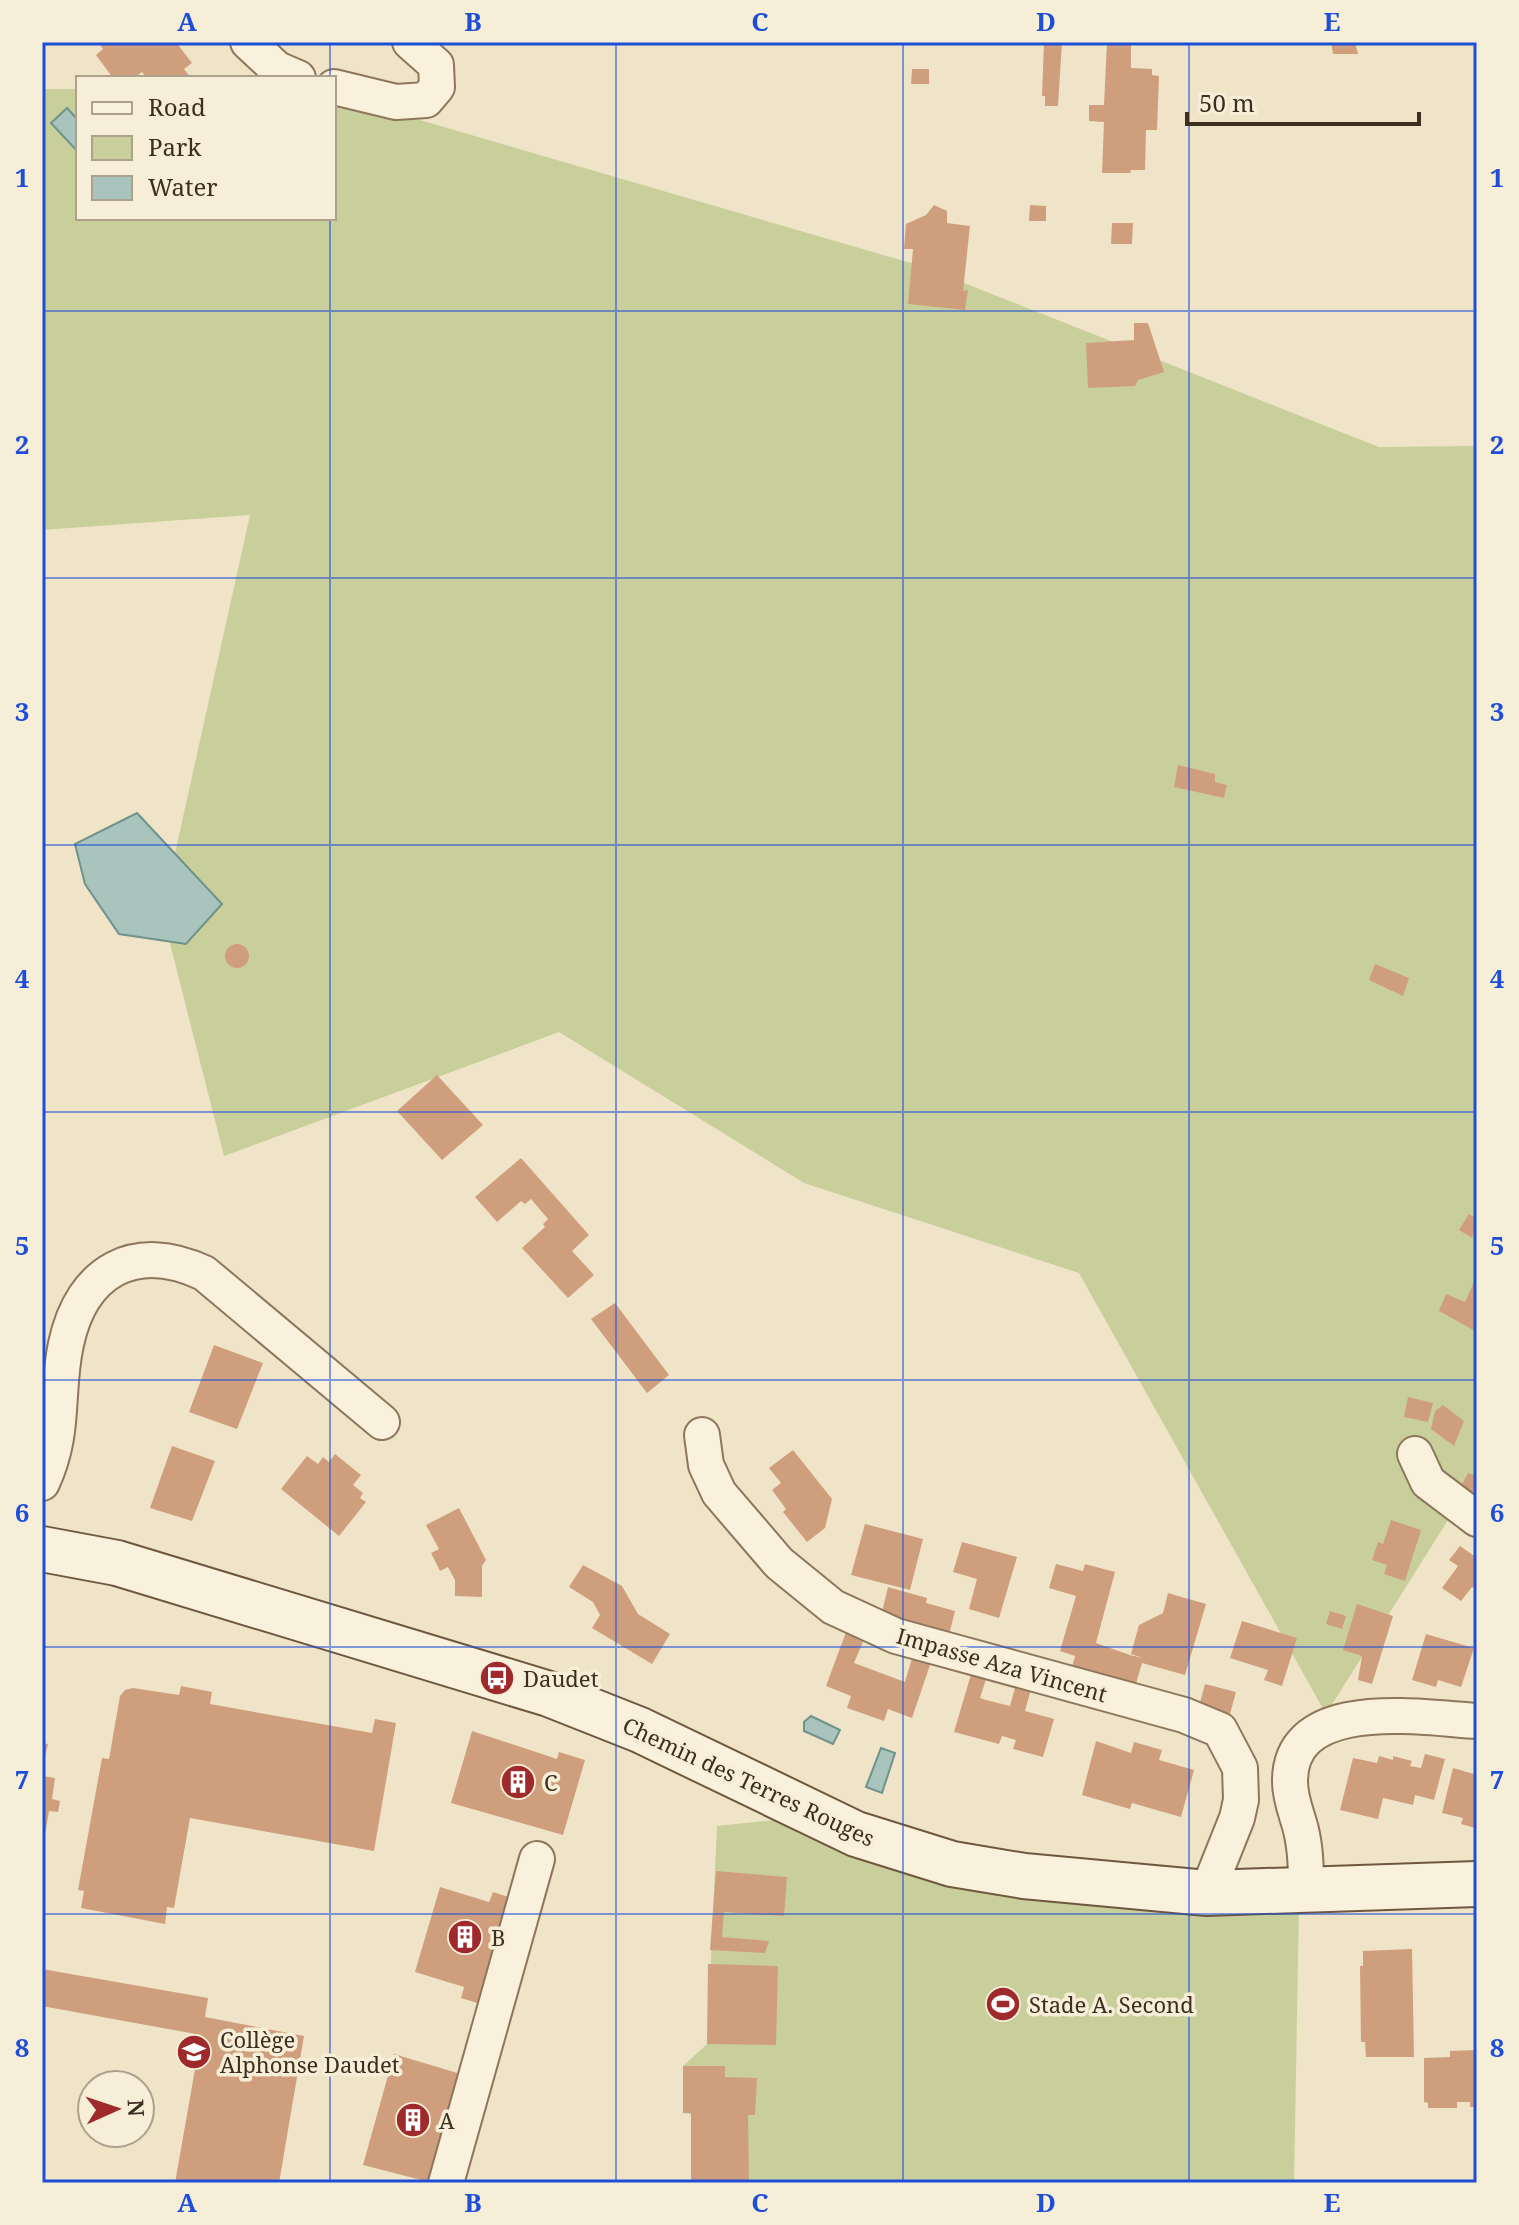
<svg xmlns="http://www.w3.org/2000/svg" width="1519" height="2225" viewBox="0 0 1519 2225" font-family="'Noto Serif',serif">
<rect width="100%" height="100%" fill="#f0e4c8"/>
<path fill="#c9cf9b" d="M42 89H78V218H334V95L921 266 1379 447 1477 446V1474L1326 1714 1079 1273 804 1183 559 1032 224 1156 162 912 250 515 42 530Z
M793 1818 1299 1905 1294 2183H691V2114L683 2113V2066L707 2044 717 1826Z"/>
<path fill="#a9c4bc" stroke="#6f938a" stroke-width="2" d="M67 108 78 120V152L51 123Z
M137 813 222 904 186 944 119 934 85 884 75 844Z
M811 1716 840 1730 833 1744 804 1731V1722Z
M881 1748 895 1753 882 1793 866 1787Z"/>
<path fill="#cf9f7d" d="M98 42H176L192 63 184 69 191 78H147L142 72 134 78H113L96 55 103 49Z
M1044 42H1062L1058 106H1045V96H1042Z
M1107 42H1131V68L1152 69V75L1159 76 1157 130H1146L1145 170H1131L1130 173H1102L1104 122 1089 121V105H1104Z
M1331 42H1355L1358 54H1333Z
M912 69H929V84H911Z
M934 205 947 211V223L970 226 963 291 968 290 965 310 908 304 913 249H904L906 224 926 215Z
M1030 205 1046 206V221H1029Z
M1112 223H1133L1132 244H1111Z
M1134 323H1148L1164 372 1138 380 1135 386 1088 388 1086 343 1134 340Z
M1178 765 1215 774V782L1227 785 1224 798 1174 787Z
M225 956a12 12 0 1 1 24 0a12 12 0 1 1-24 0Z
M1375 964 1409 978 1403 996 1369 980Z
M437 1075 483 1125 442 1160 397 1111Z
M521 1158 589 1235 572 1251 594 1275 568 1298 522 1248 545 1227 543 1224 548 1219 531 1199 525 1204 521 1201 497 1222 475 1197Z
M1469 1214 1477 1219 1472 1238 1459 1230Z
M1477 1275V1332L1439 1311 1446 1294 1465 1302Z
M615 1303 669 1375 647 1393 591 1319Z
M214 1345 263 1363 237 1429 189 1412Z
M1408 1397 1433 1403 1428 1422 1404 1417Z
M1443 1405 1464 1421 1454 1446 1431 1429 1435 1411Z
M172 1446 215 1461 192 1521 150 1508Z
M793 1450 832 1499 825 1528 807 1542 783 1512 786 1509 772 1490 781 1483 769 1468Z
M335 1454 361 1475 353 1485 363 1493 360 1498 366 1502 339 1536 281 1489 307 1456 318 1464 323 1457 329 1462Z
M1468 1473 1477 1476V1505L1457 1493Z
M459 1508 486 1560 482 1566V1597L455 1596V1580L448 1567 440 1571 431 1553 439 1549 426 1525Z
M1391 1520 1421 1530 1405 1581 1384 1574 1387 1565 1372 1560 1378 1542 1383 1544Z
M865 1524 923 1539 910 1590 851 1575Z
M962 1542 1017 1557 999 1618 969 1609 977 1579 953 1572Z
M1460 1546 1477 1558V1590L1472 1587 1461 1601 1442 1588 1458 1566 1449 1560Z
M1056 1564 1083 1571 1085 1564 1115 1572 1096 1643 1130 1655 1143 1658 1131 1654 1139 1625 1163 1613 1168 1593 1206 1604 1185 1675 1142 1663 1135 1687 1071 1671 1075 1656 1060 1651 1076 1596 1049 1588Z
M583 1565 622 1586 638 1614 670 1634 652 1664 592 1628 600 1615 593 1602 569 1587Z
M888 1587 927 1598 926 1603 955 1611 949 1635 881 1616Z
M1357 1604 1393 1616 1372 1684 1358 1680 1362 1656 1343 1650Z
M1330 1611 1346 1616 1342 1629 1326 1624Z
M1242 1621 1297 1638 1282 1686 1264 1680 1268 1670 1230 1658Z
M846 1632 863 1642 854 1663 905 1682 913 1655 932 1659 912 1718 888 1709 884 1721 847 1708 851 1696 826 1686Z
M1426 1634 1474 1648 1461 1687 1438 1680 1436 1687 1412 1680Z
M972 1671 987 1676 980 1698 986 1700 1010 1706 1016 1684 1031 1689 1025 1711 1054 1719 1043 1757 1013 1749 1016 1740 1002 1736 999 1744 954 1732Z
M1205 1684 1236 1692 1230 1714 1199 1706Z
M181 1686 212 1692 210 1704 372 1733 375 1719 396 1723 374 1851 190 1818 174 1908 167 1907 165 1924 81 1908 84 1891 78 1890 102 1758 109 1759 120 1696 125 1690 133 1688 179 1695Z
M472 1731 557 1759 559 1752 585 1760 563 1835 451 1803Z
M1096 1741 1131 1753 1134 1742 1162 1750 1159 1760 1194 1770 1181 1817 1132 1803 1130 1809 1082 1795Z
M42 1743 48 1744 43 1765H42Z
M1425 1754 1445 1759 1434 1800 1415 1795 1413 1805 1383 1798 1378 1819 1340 1810 1353 1758 1377 1763 1379 1756 1393 1760V1756L1412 1761 1410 1766 1421 1768Z
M1477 1765V1820L1475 1828 1461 1824 1463 1818 1442 1813 1453 1768 1474 1774Z
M42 1776 55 1778 52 1799 60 1801 58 1812 49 1811 44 1841Z
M716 1871 787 1877 784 1916 724 1912 722 1937 769 1941 765 1953 710 1950Z
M440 1887 489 1902 493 1892 515 1899 484 2005 461 1998 464 1987 415 1972Z
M1412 1949 1414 2057H1366L1365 2042H1361L1360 1966H1363V1951Z
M708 1964 778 1966 776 2045 707 2044Z
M42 1969 208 1998 205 2017 304 2036 279 2183H175L201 2035 42 2006Z
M1476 2050 1477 2107H1470V2102H1457V2108H1428V2103L1424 2102V2058L1450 2057V2051Z
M394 2054 464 2075 433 2183 363 2165Z
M683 2066H725V2077L757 2078 755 2115H748L749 2183H691V2113H683Z"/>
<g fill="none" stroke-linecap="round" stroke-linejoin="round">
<g stroke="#8d765c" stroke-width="38">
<path id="street" d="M248 42 277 69 298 78
M334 87 396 102 426 100 437 87 436 65 410 42
M702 1435 706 1465 719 1493 779 1563 833 1607 896 1636 1184 1715 1220 1730 1240 1768 1241 1800 1237 1818 1207 1893
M1415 1454 1428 1482 1477 1519
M42 1483C66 1431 55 1395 66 1344 82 1270 135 1241 204 1273L382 1422
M1306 1892C1306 1871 1306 1851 1301 1830 1297 1814 1290 1799 1290 1782 1289 1695 1422 1718 1477 1721
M446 2183 537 1859"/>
</g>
<g stroke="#6f573f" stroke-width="48">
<path id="secondary" d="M42 1549 117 1563 549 1694 640 1730 856 1834 952 1864 1024 1876 1207 1893 1477 1884"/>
</g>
<use href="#street" stroke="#faf1dc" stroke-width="34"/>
<use href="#secondary" stroke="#faf1dc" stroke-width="44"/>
</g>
<path fill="none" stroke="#1d4ed8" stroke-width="2" stroke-opacity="0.55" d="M330 42V78M616 42V2183M903 42V2183M1189 42V2183M330 218V2183M42 311H1477M42 578H1477M42 845H1477M42 1112H1477M42 1380H1477M42 1647H1477M42 1914H1477"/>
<defs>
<g id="bus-disc" transform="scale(1.8)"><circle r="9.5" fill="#9e2a2b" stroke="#f7eed8"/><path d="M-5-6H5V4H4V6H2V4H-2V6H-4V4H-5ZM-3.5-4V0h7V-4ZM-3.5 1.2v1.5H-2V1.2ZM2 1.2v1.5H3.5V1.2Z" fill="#fff"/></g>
<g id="building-disc" transform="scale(1.8)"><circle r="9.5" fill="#9e2a2b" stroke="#f7eed8"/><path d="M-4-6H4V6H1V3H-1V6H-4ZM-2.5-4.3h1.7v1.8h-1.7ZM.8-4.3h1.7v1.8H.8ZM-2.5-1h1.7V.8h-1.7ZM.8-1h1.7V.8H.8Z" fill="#fff"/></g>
<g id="stadium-disc" transform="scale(1.8)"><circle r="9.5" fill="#9e2a2b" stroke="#f7eed8"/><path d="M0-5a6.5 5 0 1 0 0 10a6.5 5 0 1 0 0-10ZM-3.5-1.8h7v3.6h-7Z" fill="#fff"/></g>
<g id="school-disc" transform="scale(1.8)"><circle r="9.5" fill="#9e2a2b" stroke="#f7eed8"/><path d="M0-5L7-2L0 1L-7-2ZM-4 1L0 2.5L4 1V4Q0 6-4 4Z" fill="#fff"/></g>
</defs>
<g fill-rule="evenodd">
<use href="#bus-disc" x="497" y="1678"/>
<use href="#building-disc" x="518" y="1782"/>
<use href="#building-disc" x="465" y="1937"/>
<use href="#stadium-disc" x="1003" y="2004"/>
<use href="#school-disc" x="194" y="2052"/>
<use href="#building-disc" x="413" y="2120"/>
</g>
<g text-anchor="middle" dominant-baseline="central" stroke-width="7" stroke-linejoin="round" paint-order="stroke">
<g font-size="22" fill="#3d2e20" stroke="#f7eed8">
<text transform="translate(1002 1664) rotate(16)">Impasse Aza Vincent</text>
<text transform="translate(749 1781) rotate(25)">Chemin des Terres Rouges</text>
</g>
<g font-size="22" fill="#3d2e20" stroke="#f7eed8" text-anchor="start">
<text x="523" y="1678">Daudet</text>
<text x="544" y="1782">C</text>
<text x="491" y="1937">B</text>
<text x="1029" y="2004">Stade A. Second</text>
<text x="220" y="2039">Collège<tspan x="220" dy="25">Alphonse Daudet</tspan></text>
<text x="439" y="2120">A</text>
</g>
</g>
<rect width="1519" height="2225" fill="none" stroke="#f7eed8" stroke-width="88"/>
<rect x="76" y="76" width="260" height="144" fill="#f7eed8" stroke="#ada18e" stroke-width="2"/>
<rect x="92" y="102" width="40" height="12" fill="#faf1dc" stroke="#ada18e" stroke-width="2"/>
<text x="148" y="116" font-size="24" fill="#3d2e20">Road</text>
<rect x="92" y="136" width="40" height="24" fill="#c9cf9b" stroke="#ada18e" stroke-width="2"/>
<text x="148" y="156" font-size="24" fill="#3d2e20">Park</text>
<rect x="92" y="176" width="40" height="24" fill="#a9c4bc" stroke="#ada18e" stroke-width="2"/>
<text x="148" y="196" font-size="24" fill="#3d2e20">Water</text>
<g transform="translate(116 2109) rotate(87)"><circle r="38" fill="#f7eed8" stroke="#ada18e" stroke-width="2"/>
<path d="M0-6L14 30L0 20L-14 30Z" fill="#9e2a2b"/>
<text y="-12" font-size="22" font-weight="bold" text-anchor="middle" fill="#3d2e20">N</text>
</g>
<path d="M1187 112v12h232v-12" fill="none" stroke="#3d2e20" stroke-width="4"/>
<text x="1199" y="112" font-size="24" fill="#3d2e20" stroke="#f7eed8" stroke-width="6" paint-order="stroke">50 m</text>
<rect x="44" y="44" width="1431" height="2137" fill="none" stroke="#1d4ed8" stroke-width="3"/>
<g font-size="26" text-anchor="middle" font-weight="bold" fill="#1d4ed8">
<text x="187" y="31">A</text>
<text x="473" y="31">B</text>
<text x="760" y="31">C</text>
<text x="1046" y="31">D</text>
<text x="1332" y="31">E</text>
<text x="22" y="187">1</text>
<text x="1497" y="187">1</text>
<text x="22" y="454">2</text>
<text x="1497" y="454">2</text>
<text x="22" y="721">3</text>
<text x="1497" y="721">3</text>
<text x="22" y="988">4</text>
<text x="1497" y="988">4</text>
<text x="22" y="1255">5</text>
<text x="1497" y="1255">5</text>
<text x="22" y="1522">6</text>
<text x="1497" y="1522">6</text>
<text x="22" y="1789">7</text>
<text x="1497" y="1789">7</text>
<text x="22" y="2057">8</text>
<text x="1497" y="2057">8</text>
<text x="187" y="2212">A</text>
<text x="473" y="2212">B</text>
<text x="760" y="2212">C</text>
<text x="1046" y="2212">D</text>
<text x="1332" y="2212">E</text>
</g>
</svg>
